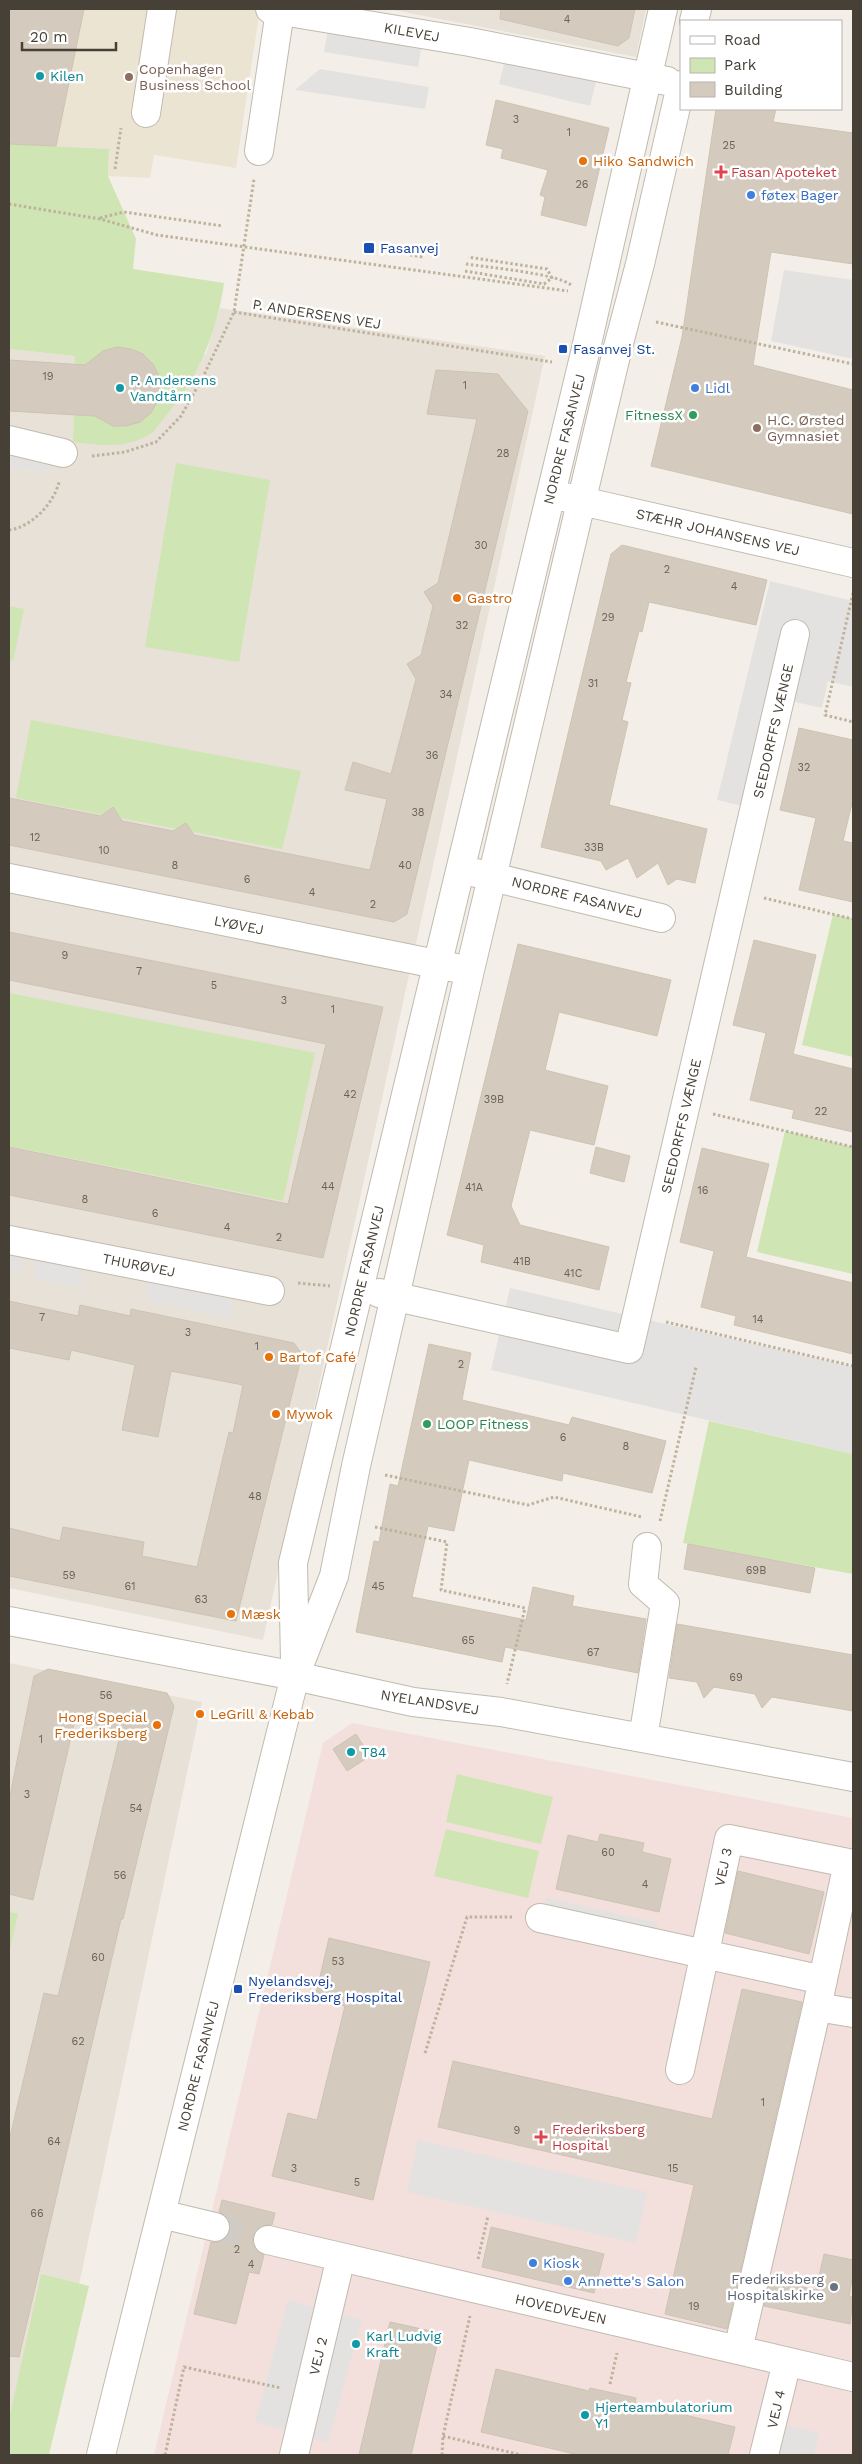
<svg xmlns="http://www.w3.org/2000/svg" width="862" height="2464" viewBox="0 0 862 2464" font-family="'Work Sans',sans-serif">
<rect width="100%" height="100%" fill="#f3efe8"/>
<path fill="#e7e1d7" d="M388 9H646L636 57Z
M220 308 545 356 263 1640 9 1588V467L50 475 9 440V349L75 356 73 441 206 354Z
M9 1663 202 1702 43 2455H9Z"/>
<path fill="#ebe4d3" d="M9 9H260L236 168 154 155 150 178 108 176 109 149 9 144Z"/>
<path fill="#f3dfdc" d="M352 1723 853 1818V2455H154L323 1743Z"/>
<path fill="#cfe5b3" d="M9 144 109 149 108 176 136 239 133 269 224 283C217 333 198 378 165 417 160 423 154 433 147 436 124 449 97 445 73 442L75 356 9 349Z
M176 463 270 480 239 662 145 647Z
M9 606 24 609 13 661 9 660Z
M31 720 301 771 282 849 16 798Z
M833 914 853 919V1057L802 1045Z
M9 993 315 1053 283 1201 9 1146Z
M785 1131 853 1147V1274L757 1252Z
M709 1421 853 1454V1574L683 1543Z
M457 1774 553 1797 541 1844 446 1822Z
M446 1829 539 1851 528 1898 434 1876Z
M9 1912 18 1914 9 1954Z
M41 2274 89 2286 49 2455H9V2420Z"/>
<path fill="#e4e2e0" d="M328 28 422 44 418 67 324 52Z
M505 60 596 82 590 106 499 84Z
M320 69 429 87 425 109 295 90Z
M784 270 853 280V359L771 341Z
M9 449 54 459 50 475 9 467Z
M770 581 853 601V687L828 681 822 708 791 701 764 811 717 800Z
M9 1252 20 1254 22 1275 9 1273Z
M45 1259 80 1266 84 1288 35 1278 34 1261Z
M146 1279 229 1296 232 1318 148 1301Z
M510 1288 853 1367V1454L491 1370Z
M547 1898 658 1923 655 1938 543 1914Z
M418 2140 647 2192 636 2243 407 2192Z
M288 2300 362 2320 328 2442 255 2422Z
M784 2425 819 2433 814 2455H777Z"/>
<path fill="#d4cbbe" stroke="#cec3b2" d="M9 9H84L56 146 9 144Z
M501 9H635L629 38 618 46 500 19Z
M496 100 609 128 586 226 541 215 545 197 540 195 548 170 501 158 503 149 486 145Z
M716 109H776L773 122 853 133V264L771 252 753 365 853 390V514L651 466 682 337Z
M117 347 131 349 143 354 153 364 159 376 160 390 157 402 151 413 140 422 126 426H113L95 416 9 411V360L85 365 103 351Z
M436 370 498 374 528 411 407 914 394 922 9 845V798L101 816 113 807 122 821 173 831 186 823 194 835 370 870 387 799 345 790 353 762 391 774 416 679 407 664 421 655 433 606 424 592 438 583 477 419 427 414Z
M622 545 767 580 756 625 649 602 642 632 639 631 626 682 631 683 622 720 628 722 609 805 707 829 695 883 677 879 668 885 658 863 637 878 628 858 606 870 601 861 541 847 611 554Z
M799 728 853 740V799L843 841 853 843V902L799 890 816 818 780 810Z
M9 932 383 1007 323 1258 9 1195V1147L288 1204 326 1044 9 980Z
M754 940 816 955 793 1054 853 1069V1132L792 1118 794 1110 750 1100 766 1033 733 1025Z
M518 944 671 980 657 1036 559 1012 545 1070 608 1086 594 1145 530 1130 511 1206 520 1225 609 1247 599 1290 481 1262 484 1245 447 1235Z
M596 1147 630 1156 624 1182 590 1173Z
M702 1148 769 1164 746 1257 853 1283V1354L734 1325 736 1316 701 1307 714 1251 680 1242Z
M9 1301 78 1316 80 1305 130 1316 131 1309 294 1343 302 1354 236 1621 9 1576V1528L60 1541 63 1527 144 1542 142 1556 197 1567 229 1432 233 1433 243 1385 171 1371 158 1437 122 1430 135 1365 71 1350 69 1360 9 1348Z
M429 1344 471 1353 462 1400 569 1425 572 1417 666 1441 652 1493 563 1473 562 1481 469 1460 454 1531 428 1526 412 1597 526 1620 533 1587 574 1596 572 1606 646 1619 638 1673 505 1647 502 1662 356 1632 374 1541 379 1542 390 1484 398 1486Z
M688 1544 815 1568 810 1593 684 1569Z
M677 1624 853 1655V1711L772 1697 762 1708 755 1694 714 1687 704 1698 697 1682 669 1678Z
M48 1669 167 1693 174 1706 123 1919H121L19 2357 9 2356V2141L44 1993 58 1996 121 1731 75 1720 33 1900 9 1894V1801L34 1676Z
M356 1734 370 1756 347 1771 333 1749Z
M600 1834 644 1843 642 1852 671 1859 659 1912 556 1889 568 1835 598 1842Z
M738 1871 824 1892 809 1954 725 1933Z
M329 1938 430 1962 373 2200 272 2176 288 2113 317 2120 345 2006 315 1998Z
M742 1989 802 2002 727 2329 665 2314 694 2185 438 2127 453 2061 712 2119Z
M222 2200 275 2213 272 2225H263L256 2230 253 2236V2245L258 2252 264 2255 259 2274 249 2272 236 2324 194 2314 211 2242H220L226 2238 230 2231V2222L226 2216 219 2212Z
M491 2227 604 2254 594 2293 482 2267Z
M824 2254 853 2260V2274L849 2296 853 2297 850 2324 764 2306 770 2280 816 2290Z
M390 2322 440 2333 411 2455H359Z
M496 2369 589 2391 590 2388 636 2398 635 2403 735 2427 728 2455H579L481 2432Z"/>
<g fill="none" stroke-linecap="round" stroke-linejoin="round">
<path stroke="#d0ccc5" stroke-width="28" stroke-dasharray="28 14" stroke-linecap="butt" d="M215 2227 268 2240"/>
<g stroke="#c1baae" stroke-width="30">
<path id="minor" d="M270 9 470 42 667 81
M694 21 697 9
M146 113 162 9
M259 151 280 11
M9 440 63 453
M564 497 853 563
M476 873 661 918
M9 878 456 968
M9 1240 270 1291
M379 1293 629 1349 795 634
M9 1621 295 1676 413 1702 501 1712 853 1777
M295 1662 293 1563 584 357 663 9
M643 1738 665 1603 643 1584 647 1547
M540 1918 823 1980
M817 2007 853 2013
M680 2070 729 1839 848 1863 817 2007 738 2350
M161 2214 215 2227
M268 2240 853 2377
M101 2455 295 1676 334 1576 356 1466 470 970 618 347 640 264 681 85
M294 2455 341 2257
M764 2455 787 2362"/>
</g>
<path stroke="#bfb29d" stroke-width="3" stroke-dasharray="2.5 2.5" stroke-linecap="butt" d="M115 169 121 128
M9 204 100 219 157 235 568 291
M100 218 124 212 223 226
M410 255 424 257
M466 264C486 267 559 274 571 285
M465 271 544 284 552 278 547 269 468 257
M234 312 552 362
M656 322 853 364
M92 456 125 452 156 442 181 416 203 377 234 312 254 179
M9 530C32 527 54 503 59 482
M853 593 825 715 853 722
M764 898 853 919
M713 1114 853 1147
M298 1283 330 1286
M666 1322 853 1366
M385 1475 528 1505 554 1497 642 1517
M660 1521 696 1367
M375 1527 447 1542 441 1590 525 1608 507 1684
M425 2053 467 1917H512
M478 2259 488 2216
M610 2384 617 2353
M443 2436 521 2455
M165 2455 184 2367 281 2388
M442 2455 443 2436 470 2316"/>
<use href="#minor" stroke="#fff" stroke-width="28"/>
</g>
<g fill="#0f9aa8" stroke="#fff" stroke-width="2">
<circle cx="40" cy="76" r="5"/>
<circle cx="120" cy="388" r="5"/>
<circle cx="351" cy="1752" r="5"/>
<circle cx="356" cy="2344" r="5"/>
<circle cx="585" cy="2415" r="5"/>
</g>
<g fill="#8d6e63" stroke="#fff" stroke-width="2">
<circle cx="129" cy="77" r="5"/>
<circle cx="757" cy="428" r="5"/>
</g>
<g fill="#e8710a" stroke="#fff" stroke-width="2">
<circle cx="583" cy="161" r="5"/>
<circle cx="457" cy="598" r="5"/>
<circle cx="269" cy="1357" r="5"/>
<circle cx="276" cy="1414" r="5"/>
<circle cx="231" cy="1614" r="5"/>
<circle cx="200" cy="1714" r="5"/>
<circle cx="157" cy="1725" r="5"/>
</g>
<g fill="#e0444e" stroke="#fff" stroke-width="2">
<path d="M718.5 164.5h5v5h5v5h-5v5h-5v-5h-5v-5h5z"/>
<path d="M538.5 2129.5h5v5h5v5h-5v5h-5v-5h-5v-5h5z"/>
</g>
<g fill="#3f7fe0" stroke="#fff" stroke-width="2">
<circle cx="751" cy="195" r="5"/>
<circle cx="695" cy="388" r="5"/>
<circle cx="533" cy="2263" r="5"/>
<circle cx="568" cy="2281" r="5"/>
</g>
<g fill="#1a4fb4" stroke="#fff" stroke-width="2">
<rect x="363" y="242" width="12" height="12" rx="2.5"/>
<rect x="558" y="344" width="10" height="10" rx="2.5"/>
<rect x="233" y="1984" width="10" height="10" rx="2.5"/>
</g>
<g fill="#2e9e5b" stroke="#fff" stroke-width="2">
<circle cx="693" cy="415" r="5"/>
<circle cx="427" cy="1424" r="5"/>
</g>
<circle fill="#6b7280" stroke="#fff" stroke-width="2" cx="834" cy="2287" r="5"/>
<g text-anchor="middle" dominant-baseline="central" stroke-width="5" stroke-linejoin="round" paint-order="stroke">
<g font-size="11" fill="#6a6359">
<text x="567" y="19">4</text>
<text x="516" y="119">3</text>
<text x="569" y="132">1</text>
<text x="729" y="145">25</text>
<text x="582" y="184">26</text>
<text x="48" y="376">19</text>
<text x="465" y="385">1</text>
<text x="503" y="453">28</text>
<text x="481" y="545">30</text>
<text x="667" y="569">2</text>
<text x="734" y="586">4</text>
<text x="608" y="617">29</text>
<text x="462" y="625">32</text>
<text x="593" y="683">31</text>
<text x="446" y="694">34</text>
<text x="432" y="755">36</text>
<text x="804" y="767">32</text>
<text x="418" y="812">38</text>
<text x="35" y="837">12</text>
<text x="594" y="847">33B</text>
<text x="104" y="850">10</text>
<text x="175" y="865">8</text>
<text x="405" y="865">40</text>
<text x="247" y="879">6</text>
<text x="312" y="892">4</text>
<text x="373" y="904">2</text>
<text x="65" y="955">9</text>
<text x="139" y="971">7</text>
<text x="214" y="985">5</text>
<text x="284" y="1000">3</text>
<text x="333" y="1009">1</text>
<text x="350" y="1094">42</text>
<text x="494" y="1099">39B</text>
<text x="821" y="1111">22</text>
<text x="328" y="1186">44</text>
<text x="474" y="1187">41A</text>
<text x="703" y="1190">16</text>
<text x="85" y="1199">8</text>
<text x="155" y="1213">6</text>
<text x="227" y="1227">4</text>
<text x="279" y="1237">2</text>
<text x="522" y="1261">41B</text>
<text x="573" y="1273">41C</text>
<text x="42" y="1317">7</text>
<text x="758" y="1319">14</text>
<text x="188" y="1332">3</text>
<text x="257" y="1346">1</text>
<text x="461" y="1364">2</text>
<text x="563" y="1437">6</text>
<text x="626" y="1446">8</text>
<text x="255" y="1496">48</text>
<text x="756" y="1570">69B</text>
<text x="69" y="1575">59</text>
<text x="130" y="1586">61</text>
<text x="378" y="1586">45</text>
<text x="201" y="1599">63</text>
<text x="468" y="1640">65</text>
<text x="593" y="1652">67</text>
<text x="736" y="1677">69</text>
<text x="106" y="1695">56</text>
<text x="41" y="1739">1</text>
<text x="27" y="1794">3</text>
<text x="136" y="1808">54</text>
<text x="608" y="1852">60</text>
<text x="120" y="1875">56</text>
<text x="645" y="1884">4</text>
<text x="98" y="1957">60</text>
<text x="338" y="1961">53</text>
<text x="78" y="2041">62</text>
<text x="763" y="2102">1</text>
<text x="517" y="2130">9</text>
<text x="54" y="2141">64</text>
<text x="294" y="2168">3</text>
<text x="673" y="2168">15</text>
<text x="357" y="2182">5</text>
<text x="37" y="2213">66</text>
<text x="237" y="2249">2</text>
<text x="251" y="2264">4</text>
<text x="694" y="2306">19</text>
</g>
<g font-size="14" fill="#464037" stroke="#fff">
<text transform="translate(412 32) rotate(10)">KILEVEJ</text>
<text transform="translate(317 314) rotate(9)">P. ANDERSENS VEJ</text>
<text transform="translate(564 439) rotate(-76)">NORDRE FASANVEJ</text>
<text transform="translate(718 532) rotate(13)">STÆHR JOHANSENS VEJ</text>
<text transform="translate(773 731) rotate(-77)">SEEDORFFS VÆNGE</text>
<text transform="translate(577 897) rotate(14)">NORDRE FASANVEJ</text>
<text transform="translate(239 925) rotate(11)">LYØVEJ</text>
<text transform="translate(681 1126) rotate(-77)">SEEDORFFS VÆNGE</text>
<text transform="translate(139 1265) rotate(11)">THURØVEJ</text>
<text transform="translate(364 1271) rotate(-77)">NORDRE FASANVEJ</text>
<text transform="translate(430 1702) rotate(9)">NYELANDSVEJ</text>
<text transform="translate(723 1867) rotate(-78)">VEJ 3</text>
<text transform="translate(198 2066) rotate(-76)">NORDRE FASANVEJ</text>
<text transform="translate(561 2309) rotate(13)">HOVEDVEJEN</text>
<text transform="translate(318 2356) rotate(-77)">VEJ 2</text>
<text transform="translate(776 2409) rotate(-77)">VEJ 4</text>
</g>
<g font-size="14" fill="#785e54" stroke="#fff" text-anchor="start">
<text x="139" y="69">Copenhagen<tspan x="139" dy="16">Business School</tspan></text>
<text x="767" y="420">H.C. Ørsted<tspan x="767" dy="16">Gymnasiet</tspan></text>
</g>
<g font-size="14" fill="#0d838f" stroke="#fff" text-anchor="start">
<text x="50" y="76">Kilen</text>
<text x="130" y="380">P. Andersens<tspan x="130" dy="16">Vandtårn</tspan></text>
<text x="361" y="1752">T84</text>
<text x="366" y="2336">Karl Ludvig<tspan x="366" dy="16">Kraft</tspan></text>
<text x="595" y="2407">Hjerteambulatorium<tspan x="595" dy="16">Y1</tspan></text>
</g>
<g font-size="14" fill="#c56008" stroke="#fff" text-anchor="start">
<text x="593" y="161">Hiko Sandwich</text>
<text x="467" y="598">Gastro</text>
<text x="279" y="1357">Bartof Café</text>
<text x="286" y="1414">Mywok</text>
<text x="241" y="1614">Mæsk</text>
<text x="210" y="1714">LeGrill &amp; Kebab</text>
<text x="147" y="1717" text-anchor="end">Hong Special<tspan x="147" dy="16">Frederiksberg</tspan></text>
</g>
<g font-size="14" fill="#be3a42" stroke="#fff" text-anchor="start">
<text x="731" y="172">Fasan Apoteket</text>
<text x="552" y="2129">Frederiksberg<tspan x="552" dy="16">Hospital</tspan></text>
</g>
<g font-size="14" fill="#366cbe" stroke="#fff" text-anchor="start">
<text x="761" y="195">føtex Bager</text>
<text x="705" y="388">Lidl</text>
<text x="543" y="2263">Kiosk</text>
<text x="578" y="2281">Annette's Salon</text>
</g>
<g font-size="14" fill="#164399" stroke="#fff" text-anchor="start">
<text x="380" y="248">Fasanvej</text>
<text x="573" y="349">Fasanvej St.</text>
<text x="248" y="1981">Nyelandsvej,<tspan x="248" dy="16">Frederiksberg Hospital</tspan></text>
</g>
<g font-size="14" fill="#27864d" stroke="#fff" text-anchor="end">
<text x="683" y="415">FitnessX</text>
<text x="437" y="1424" text-anchor="start">LOOP Fitness</text>
</g>
<g font-size="14" fill="#5b616d" stroke="#fff" text-anchor="end">
<text x="824" y="2279">Frederiksberg<tspan x="824" dy="16">Hospitalskirke</tspan></text>
</g>
</g>
<rect width="862" height="2464" fill="none" stroke="#464037" stroke-width="20"/>
<rect x="680" y="20" width="162" height="90" fill="#ffffff" stroke="#b5b3af"/>
<rect x="690" y="36" width="25" height="8" fill="#ffffff" stroke="#b5b3af"/>
<text x="724" y="45" font-size="15" fill="#464037">Road</text>
<rect x="690" y="58" width="25" height="15" fill="#cfe5b3" stroke="#b5b3af"/>
<text x="724" y="70" font-size="15" fill="#464037">Park</text>
<rect x="690" y="82" width="25" height="15" fill="#d4cbbe" stroke="#b5b3af"/>
<text x="724" y="95" font-size="15" fill="#464037">Building</text>
<path d="M22 42v8h94v-8" fill="none" stroke="#464037" stroke-width="2.5"/>
<text x="30" y="42" font-size="15" fill="#464037" stroke="#ffffff" stroke-width="4" paint-order="stroke">20 m</text>
</svg>
